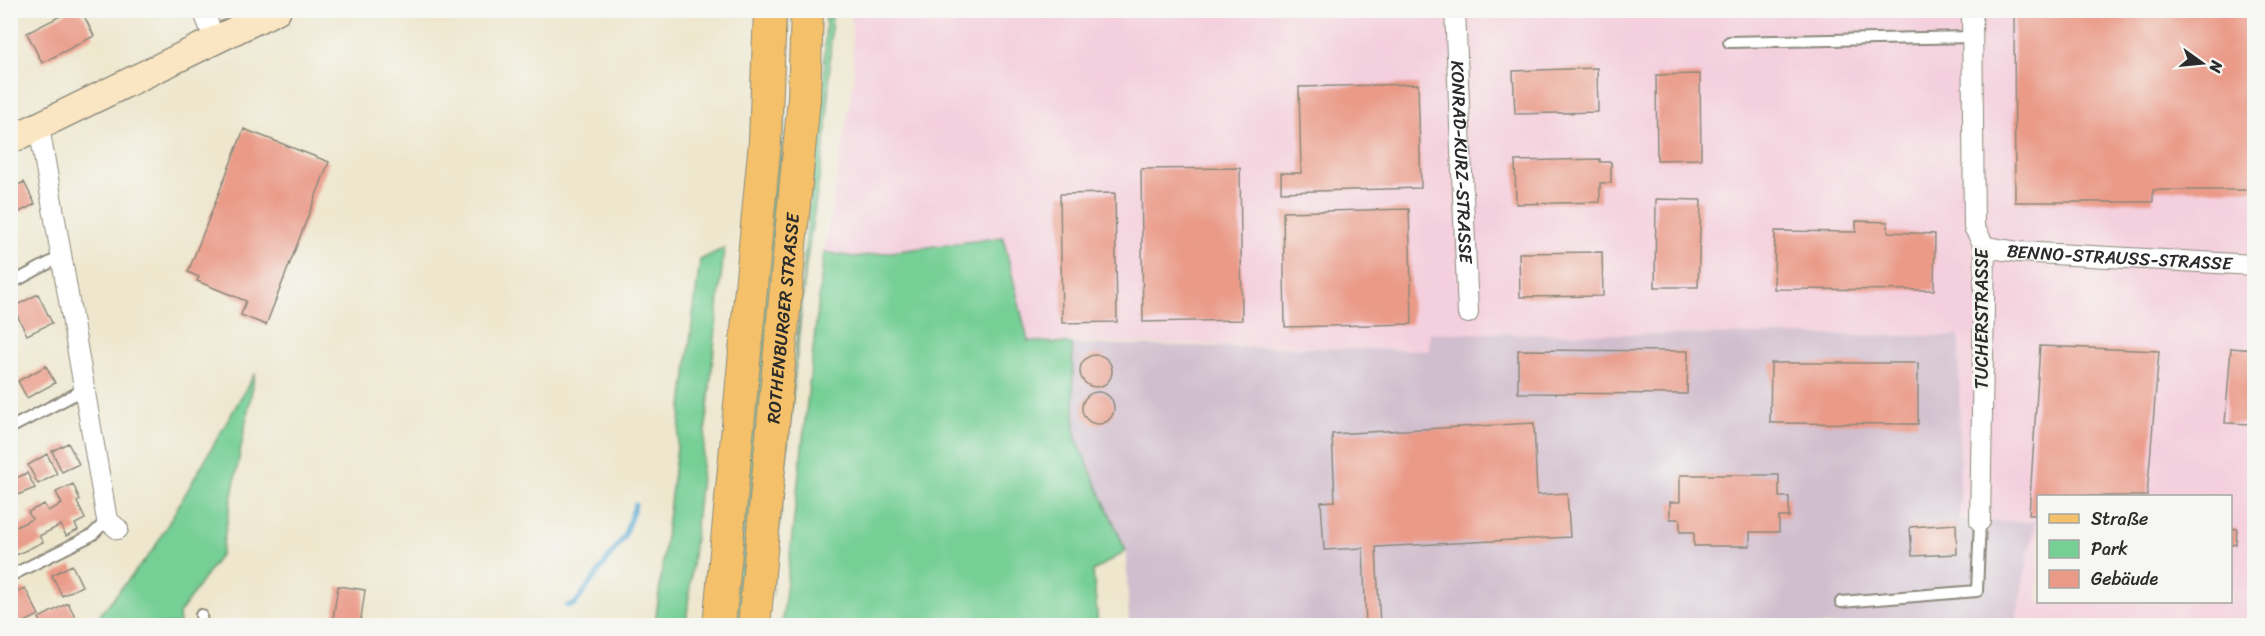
<svg xmlns="http://www.w3.org/2000/svg" width="2265" height="636" viewBox="0 0 2265 636" font-family="Sriracha,sans-serif">
<rect width="100%" height="100%" fill="#f6f6f2"/>
<filter id="ink" filterUnits="userSpaceOnUse"><feTurbulence type="fractalNoise" baseFrequency=".0167" numOctaves="2"/><feDisplacementMap in="SourceGraphic" scale="12" xChannelSelector="R" yChannelSelector="G"/><feConvolveMatrix kernelMatrix="1 2 1 2 8 2 1 2 1" color-interpolation-filters="sRGB"/></filter>
<filter id="wash" filterUnits="userSpaceOnUse"><feTurbulence type="fractalNoise" baseFrequency=".008" numOctaves="4" result="noise"/><feDisplacementMap in="SourceGraphic" scale="24" xChannelSelector="R" yChannelSelector="G"/><feGaussianBlur stdDeviation="1.35" result="paint"/><feColorMatrix in="noise" values="0 0 0 0 0 0 0 0 0 0 0 0 0 0 0 0 0 1.4 0 .05"/><feComposite in="paint" operator="in"/></filter>
<g filter="url(#wash)">
<rect width="100%" height="100%" fill="#eee7ce"/>
<path fill="#f4cfdd" fill-rule="evenodd" d="M851 11H2254V625H2015L2034 522 1959 521V336L1430 333V350L1028 341 1003 237 854 257 824 252 854 79ZM2038 496H2230V602H2038Z"/>
<path fill="#d0bdcd" d="M1430 333 1959 336 1960 521 2035 522 2015 625H1129L1126 551 1075 436 1072 344 1429 350Z"/>
<path fill="#76cf95" stroke="#507d60" stroke-width="1.5" d="M780 11H788V24L781 220 744 625 729 626Z
M826 11H832L827 127 806 266 772 597 809 207 823 105Z
M1003 237 1028 341 1072 344 1075 436 1126 551 1093 571 1098 625H782L824 252 854 257Z
M724 248 686 625H655L700 260Z
M255 373 221 554 179 614 180 625H91L153 550Z"/>
<g fill="none" stroke-linecap="round" stroke-linejoin="round">
<path stroke="#58a9d3" stroke-width="5" d="M567 606 575 604 624 537 635 505"/>
</g>
<g id="blocks">
<path fill="#ea9a87" d="M72 10H81L94 36 42 63 27 33Z
M2014 10H2254V190H2153V202H2015Z
M1597 68 1598 112 1515 114 1513 71Z
M1700 74 1701 159 1657 160 1656 75Z
M1418 84 1421 188 1281 192V173H1301L1299 87Z
M244 129 329 162 266 325 241 315 246 301 197 281 199 277 188 272Z
M1600 159V162H1611V183H1600V202L1516 204 1515 161Z
M1240 168 1242 320 1143 322 1141 169Z
M24 182 35 204 10 217V189Z
M1115 193 1117 322 1062 323 1060 194Z
M1656 199 1701 200 1698 287H1655Z
M1409 209 1412 324 1285 327 1283 212Z
M1856 221 1888 222V232L1935 234 1934 290 1774 289 1775 231 1856 232Z
M1602 252 1603 296 1520 297 1519 253Z
M38 294 52 323 27 335 13 307Z
M2040 346 2159 351 2147 496H2038V515H2029Z
M2231 348 2254 350V424L2225 423Z
M1518 350 1688 351 1687 394 1518 393Z
M1080 371a16 16 0 1 1 32 0a16 16 0 1 1-32 0Z
M1771 363H1918V424L1770 423Z
M46 366 55 383 27 398 18 381Z
M1082 408a16 16 0 1 1 32 0a16 16 0 1 1-32 0Z
M1534 423 1537 495 1567 493 1570 537 1376 547 1380 626H1366L1363 548 1324 550 1321 502 1335 501 1332 434Z
M68 443 79 464 62 472 52 451Z
M47 454 57 474 38 484 28 465Z
M27 473 35 488 10 498V481Z
M1680 475H1779V497H1789V517H1779V532H1750V546H1694V532H1680V519H1670V502H1680Z
M73 484 80 500 77 502 85 519 75 524 78 530 66 536 61 525 39 536 43 542 10 558V530L32 519 28 512 44 504 48 511 62 504 56 492Z
M1956 524 1957 554 1912 556 1910 527Z
M2230 528 2237 529 2236 544 2230 545Z
M72 565 82 586 62 596 52 575Z
M338 586 365 590 360 626H332Z
M25 588 39 615 17 626H10V595Z
M68 603 78 622 72 626H43L39 618Z"/>
</g>
</g>
<g filter="url(#ink)">
<use href="#blocks" fill-opacity="0" stroke="#8c897c" stroke-width="1.5"/>
<g fill="none" stroke-linecap="round" stroke-linejoin="round">
<g stroke="#8c897c" stroke-width="14">
<path id="lane" d="M1729 42 1971 37
M10 284 62 256
M10 428 85 389
M10 576 92 535 107 520
M1841 602 1977 591 1980 521
M201 615 202 626"/>
</g>
<g stroke="#8c897c" stroke-width="22">
<g id="street">
<path d="M203 10 215 41"/>
<path id="s1" d="M1455 10 1468 313"/>
<path d="M1972 10 1974 227 1985 247 1980 521"/>
<path d="M39 127 107 520 118 529"/>
<path id="s2" d="M1985 247 2018 252 2254 265"/>
</g>
</g>
<g stroke="#8c897c" stroke-width="30">
<path id="secondary" d="M10 140 277 10"/>
</g>
<g stroke="#8c897c" stroke-width="34">
<g id="primary">
<path d="M719 626 765 141 770 10"/>
<path id="s3" d="M754 626 804 98 807 10"/>
</g>
</g>
<use href="#lane" stroke="#fff" stroke-width="10"/>
<use href="#street" stroke="#fff" stroke-width="20"/>
<use href="#secondary" stroke="#fbe6c3" stroke-width="27"/>
<use href="#primary" stroke="#f4c16a" stroke-width="32"/>
</g>
</g>
<g text-anchor="middle" dominant-baseline="central" stroke-width="6" stroke-linejoin="round" paint-order="stroke">
<g font-size="18" fill="#2b2b2b" stroke="#f6f6f2">
<text stroke="none"><textPath href="#s1" startOffset="152">KONRAD-KURZ-STRASSE</textPath></text>
<text stroke="none"><textPath href="#s2" startOffset="135">BENNO-STRAUSS-STRASSE</textPath></text>
<text stroke="none"><textPath href="#s3" startOffset="309">ROTHENBURGER STRASSE</textPath></text>
<text transform="translate(1982 319) rotate(-90)">TUCHERSTRASSE</text>
</g>
</g>
<rect width="2265" height="636" fill="none" stroke="#f6f6f2" stroke-width="36"/>
<rect x="2037" y="495" width="195" height="108" fill="#f6f6f2" stroke="#a5a5a2" stroke-width="1.5"/>
<rect x="2049" y="514" width="30" height="9" fill="#f4c16a" stroke="#a5a5a2" stroke-width="1.5"/>
<text x="2091" y="525" font-size="18" fill="#2b2b2b">Straße</text>
<rect x="2049" y="540" width="30" height="18" fill="#76cf95" stroke="#a5a5a2" stroke-width="1.5"/>
<text x="2091" y="555" font-size="18" fill="#2b2b2b">Park</text>
<rect x="2049" y="570" width="30" height="18" fill="#ea9a87" stroke="#a5a5a2" stroke-width="1.5"/>
<text x="2091" y="585" font-size="18" fill="#2b2b2b">Gebäude</text>
<g transform="translate(2202 63) rotate(105)" stroke="#f6f6f2" stroke-width="4.5" paint-order="stroke">
<path d="M0-4.5L10 22L0 15L-10 22Z" fill="#2b2b2b"/>
<text y="-9" font-size="16" font-weight="bold" text-anchor="middle" fill="#2b2b2b">N</text>
</g>
</svg>
